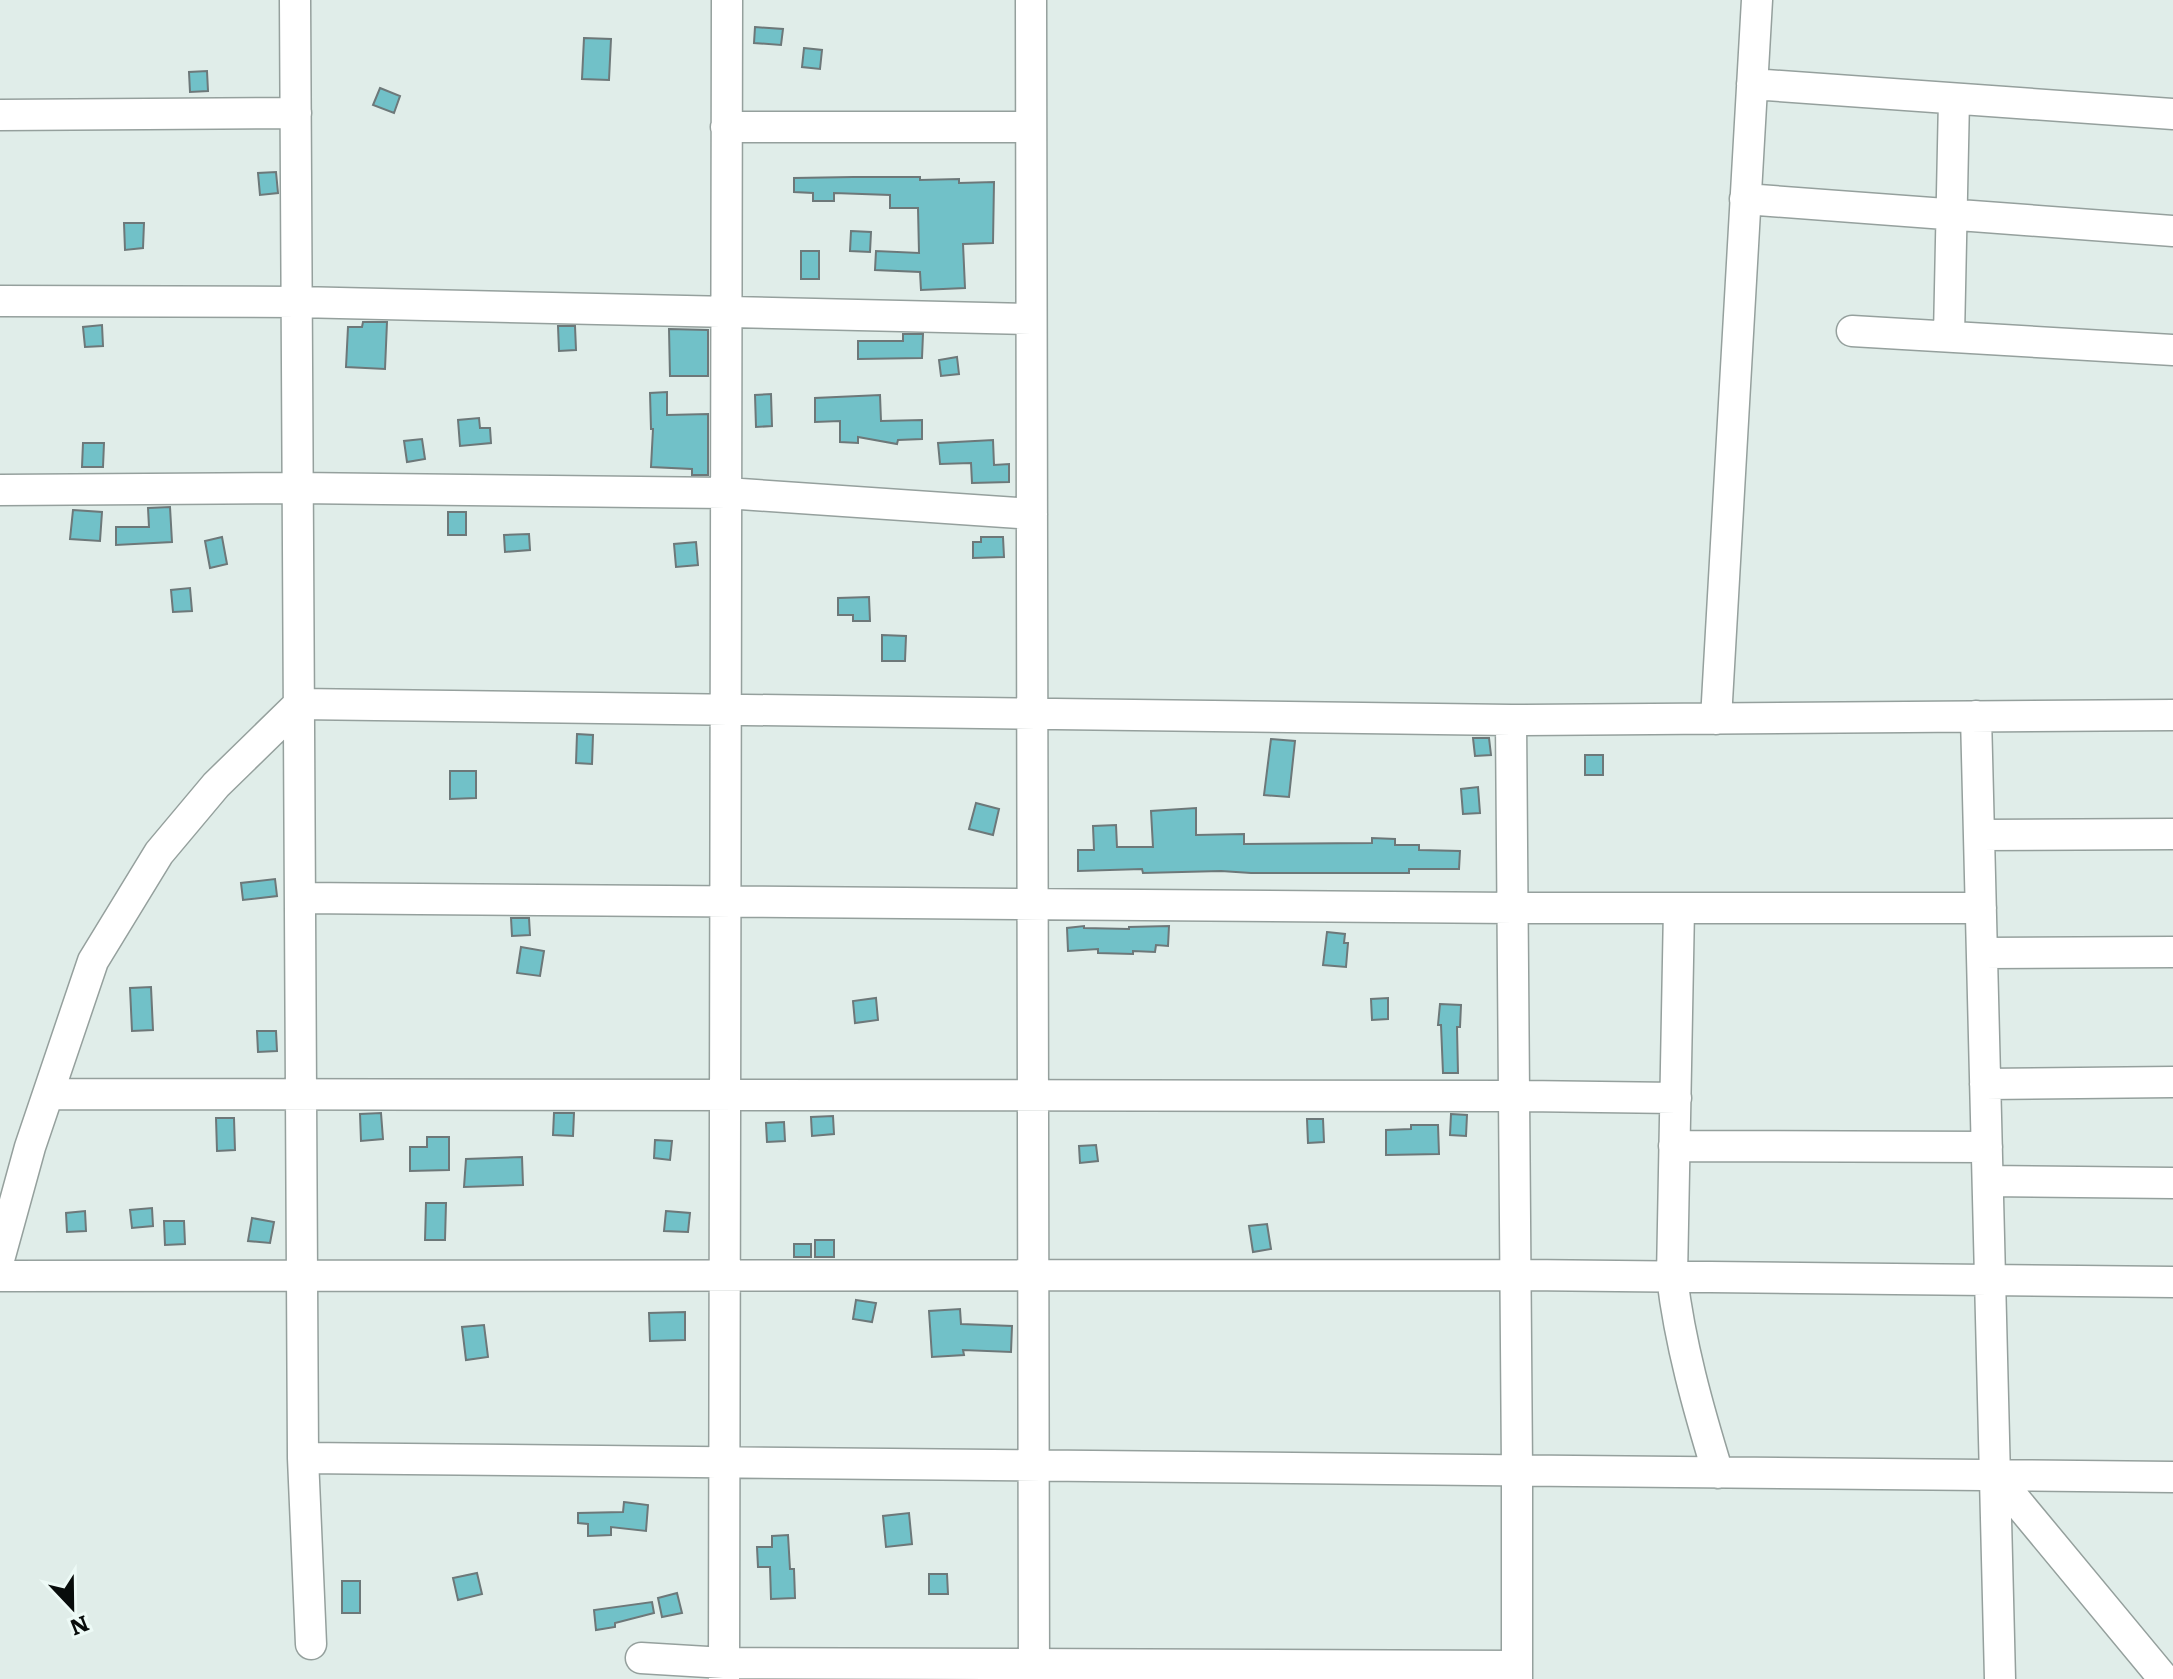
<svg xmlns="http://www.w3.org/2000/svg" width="2173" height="1679" viewBox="0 0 2173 1679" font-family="Literata,serif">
<rect width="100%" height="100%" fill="#e0ede9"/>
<path fill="#71c1c8" stroke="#6d7879" stroke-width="2" d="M755 27 783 29 781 45 754 43Z
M584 38 611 39 609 80 582 79Z
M804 48 822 50 820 69 802 67Z
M207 71 208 91 190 92 189 72Z
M380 88 400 96 394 113 373 105Z
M276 172 278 193 260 195 258 173Z
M853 177H920V180L959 179V183L994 182 993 243 963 244 965 288 921 290 920 272 875 270 876 251 919 253 918 208H890V195L834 193V201H813V193L794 192V178Z
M124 223H144L143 248 125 250Z
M851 231 871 232 870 252 850 251Z
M801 251H819V279H801Z
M363 322H387L385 369 346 367 348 327H362Z
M102 325 103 346 85 347 83 327Z
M558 326H575L576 350 559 351Z
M669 329 708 330V376H670Z
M903 334H923L922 358 858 359V341H903Z
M957 357 959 374 941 376 939 360Z
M667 392V415L708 414V475H692V469L651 467 653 429H651L650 393Z
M771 394 772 426 756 427 755 395Z
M880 395 881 421 922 420V439L898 440 897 444 858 437V443L840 442V421L815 422V398Z
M479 418 480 428H490L491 443 460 446 458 420Z
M422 439 425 459 407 462 404 441Z
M993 440 994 465 1009 464V482L972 483 971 463 940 464 938 443Z
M83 443H104L103 467H82Z
M170 507 172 542 116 545V527H149L148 508Z
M73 510 102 512 100 541 70 539Z
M448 512H466V535H448Z
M529 534 530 550 505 552 504 535Z
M222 537 227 564 210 568 205 541Z
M981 537H1003L1004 557 973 558V542H981Z
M696 542 698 565 676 567 674 544Z
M190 588 192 611 173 612 171 590Z
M869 597 870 621H853V615H838V598Z
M882 635 906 636 905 661H882Z
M577 734 593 735 592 764 576 763Z
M1473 738H1489L1491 755 1475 756Z
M1271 739 1295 741 1289 797 1264 795Z
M1585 755H1603V775H1585Z
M450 771H476V798L450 799Z
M1478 787 1480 813 1463 814 1461 789Z
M976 803 999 809 993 835 969 829Z
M1196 808V835L1244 834V844L1372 843V838L1395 839V845H1419V850L1460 851 1459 869H1409V873H1251L1221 871 1143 873 1142 869 1078 871V850H1094L1093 826 1116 825 1117 847H1153L1151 811Z
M275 879 277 896 243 900 241 883Z
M511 918H529L530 935 512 936Z
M1084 926V928L1129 929V927L1169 926 1168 946 1156 945 1155 952 1133 951V954L1098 953V949L1068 951 1067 928Z
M1327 932 1345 934 1344 943H1348L1346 967 1323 965Z
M521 947 544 951 540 976 517 973Z
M151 987 153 1030 132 1031 130 988Z
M876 998 878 1020 855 1023 853 1001Z
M1388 998V1019L1372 1020 1371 999Z
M1440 1004 1461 1005 1460 1027H1457L1458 1073H1443L1441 1025H1438Z
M257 1031H276L277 1051 258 1052Z
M381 1113 383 1139 361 1141 360 1114Z
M554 1113H574L573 1136 553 1135Z
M1451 1114 1467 1115 1466 1136 1450 1135Z
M833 1116 834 1134 812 1136 811 1117Z
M216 1118H234L235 1150 217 1151Z
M1307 1119H1323L1324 1142 1308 1143Z
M784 1122 785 1141 767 1142 766 1123Z
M1411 1125H1438L1439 1154 1386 1155V1130L1411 1129Z
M427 1137H449V1170L410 1171V1147H427Z
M655 1140 672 1141 670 1160 654 1158Z
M1096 1145 1098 1161 1080 1163 1079 1146Z
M522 1157 523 1185 464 1187 466 1159Z
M426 1203H446L445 1240H425Z
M152 1208 153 1226 132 1228 130 1210Z
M85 1211 86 1231 67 1232 66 1213Z
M666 1211 690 1213 688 1232 664 1231Z
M252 1218 274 1222 270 1243 248 1241Z
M164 1221H184L185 1244 165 1245Z
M1267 1224 1271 1249 1253 1252 1249 1226Z
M815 1240H834V1257H815Z
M794 1244H811V1257H794Z
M856 1300 876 1303 872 1322 853 1319Z
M960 1309 961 1324 1012 1326 1011 1352 963 1350 964 1355 932 1357 929 1311Z
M685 1312V1340L650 1341 649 1313Z
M484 1325 488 1357 466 1360 462 1327Z
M624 1502 648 1505 646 1531 611 1527V1535L588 1536V1524L578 1523V1513L623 1512Z
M909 1513 912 1544 886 1547 883 1516Z
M788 1535 790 1569H794L795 1598 771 1599 770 1567H758L757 1547H772V1536Z
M477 1573 482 1594 458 1600 453 1578Z
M929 1574H947L948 1594H929Z
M342 1581H360V1613H342Z
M677 1593 682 1613 662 1617 658 1598Z
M652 1602 654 1613 615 1623V1627L596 1630 594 1610Z"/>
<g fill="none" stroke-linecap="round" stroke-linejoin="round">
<g stroke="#95a09d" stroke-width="33">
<path id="minor" d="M295 0 303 1458 311 1644
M1031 0 1034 1679
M1752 84 2173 114
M0 115 296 113
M726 127H1031
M1745 199 2173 231
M0 301 297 302 1031 319
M1852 331 2173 350
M1949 336 1954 99
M0 490 298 488 726 493 1032 514
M1976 716 2000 1679
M1716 719 1757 0
M1511 720 1517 1470V1679
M1979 835 2173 834
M300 898 1513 908H1981
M1679 908 1672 1277C1680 1344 1698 1408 1718 1473
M1982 953 2173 952
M1985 1084 2173 1082
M48 1094 1514 1096 1676 1098
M1674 1146 1987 1147
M1988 1181 2173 1183
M0 1256 30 1147 93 961 159 853 216 785 299 704 1511 720 2173 715
M0 1276 1516 1275 2173 1282
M303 1458 2173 1477
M1995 1475 2164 1679
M641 1658 724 1663 1517 1666
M724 1679 727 0"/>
</g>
<use href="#minor" stroke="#fff" stroke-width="30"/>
</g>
<g transform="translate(72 1607) rotate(158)" stroke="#edfaf6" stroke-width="6" paint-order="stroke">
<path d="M0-6L14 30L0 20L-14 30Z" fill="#080c0b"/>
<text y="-12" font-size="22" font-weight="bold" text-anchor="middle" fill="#080c0b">N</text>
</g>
</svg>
